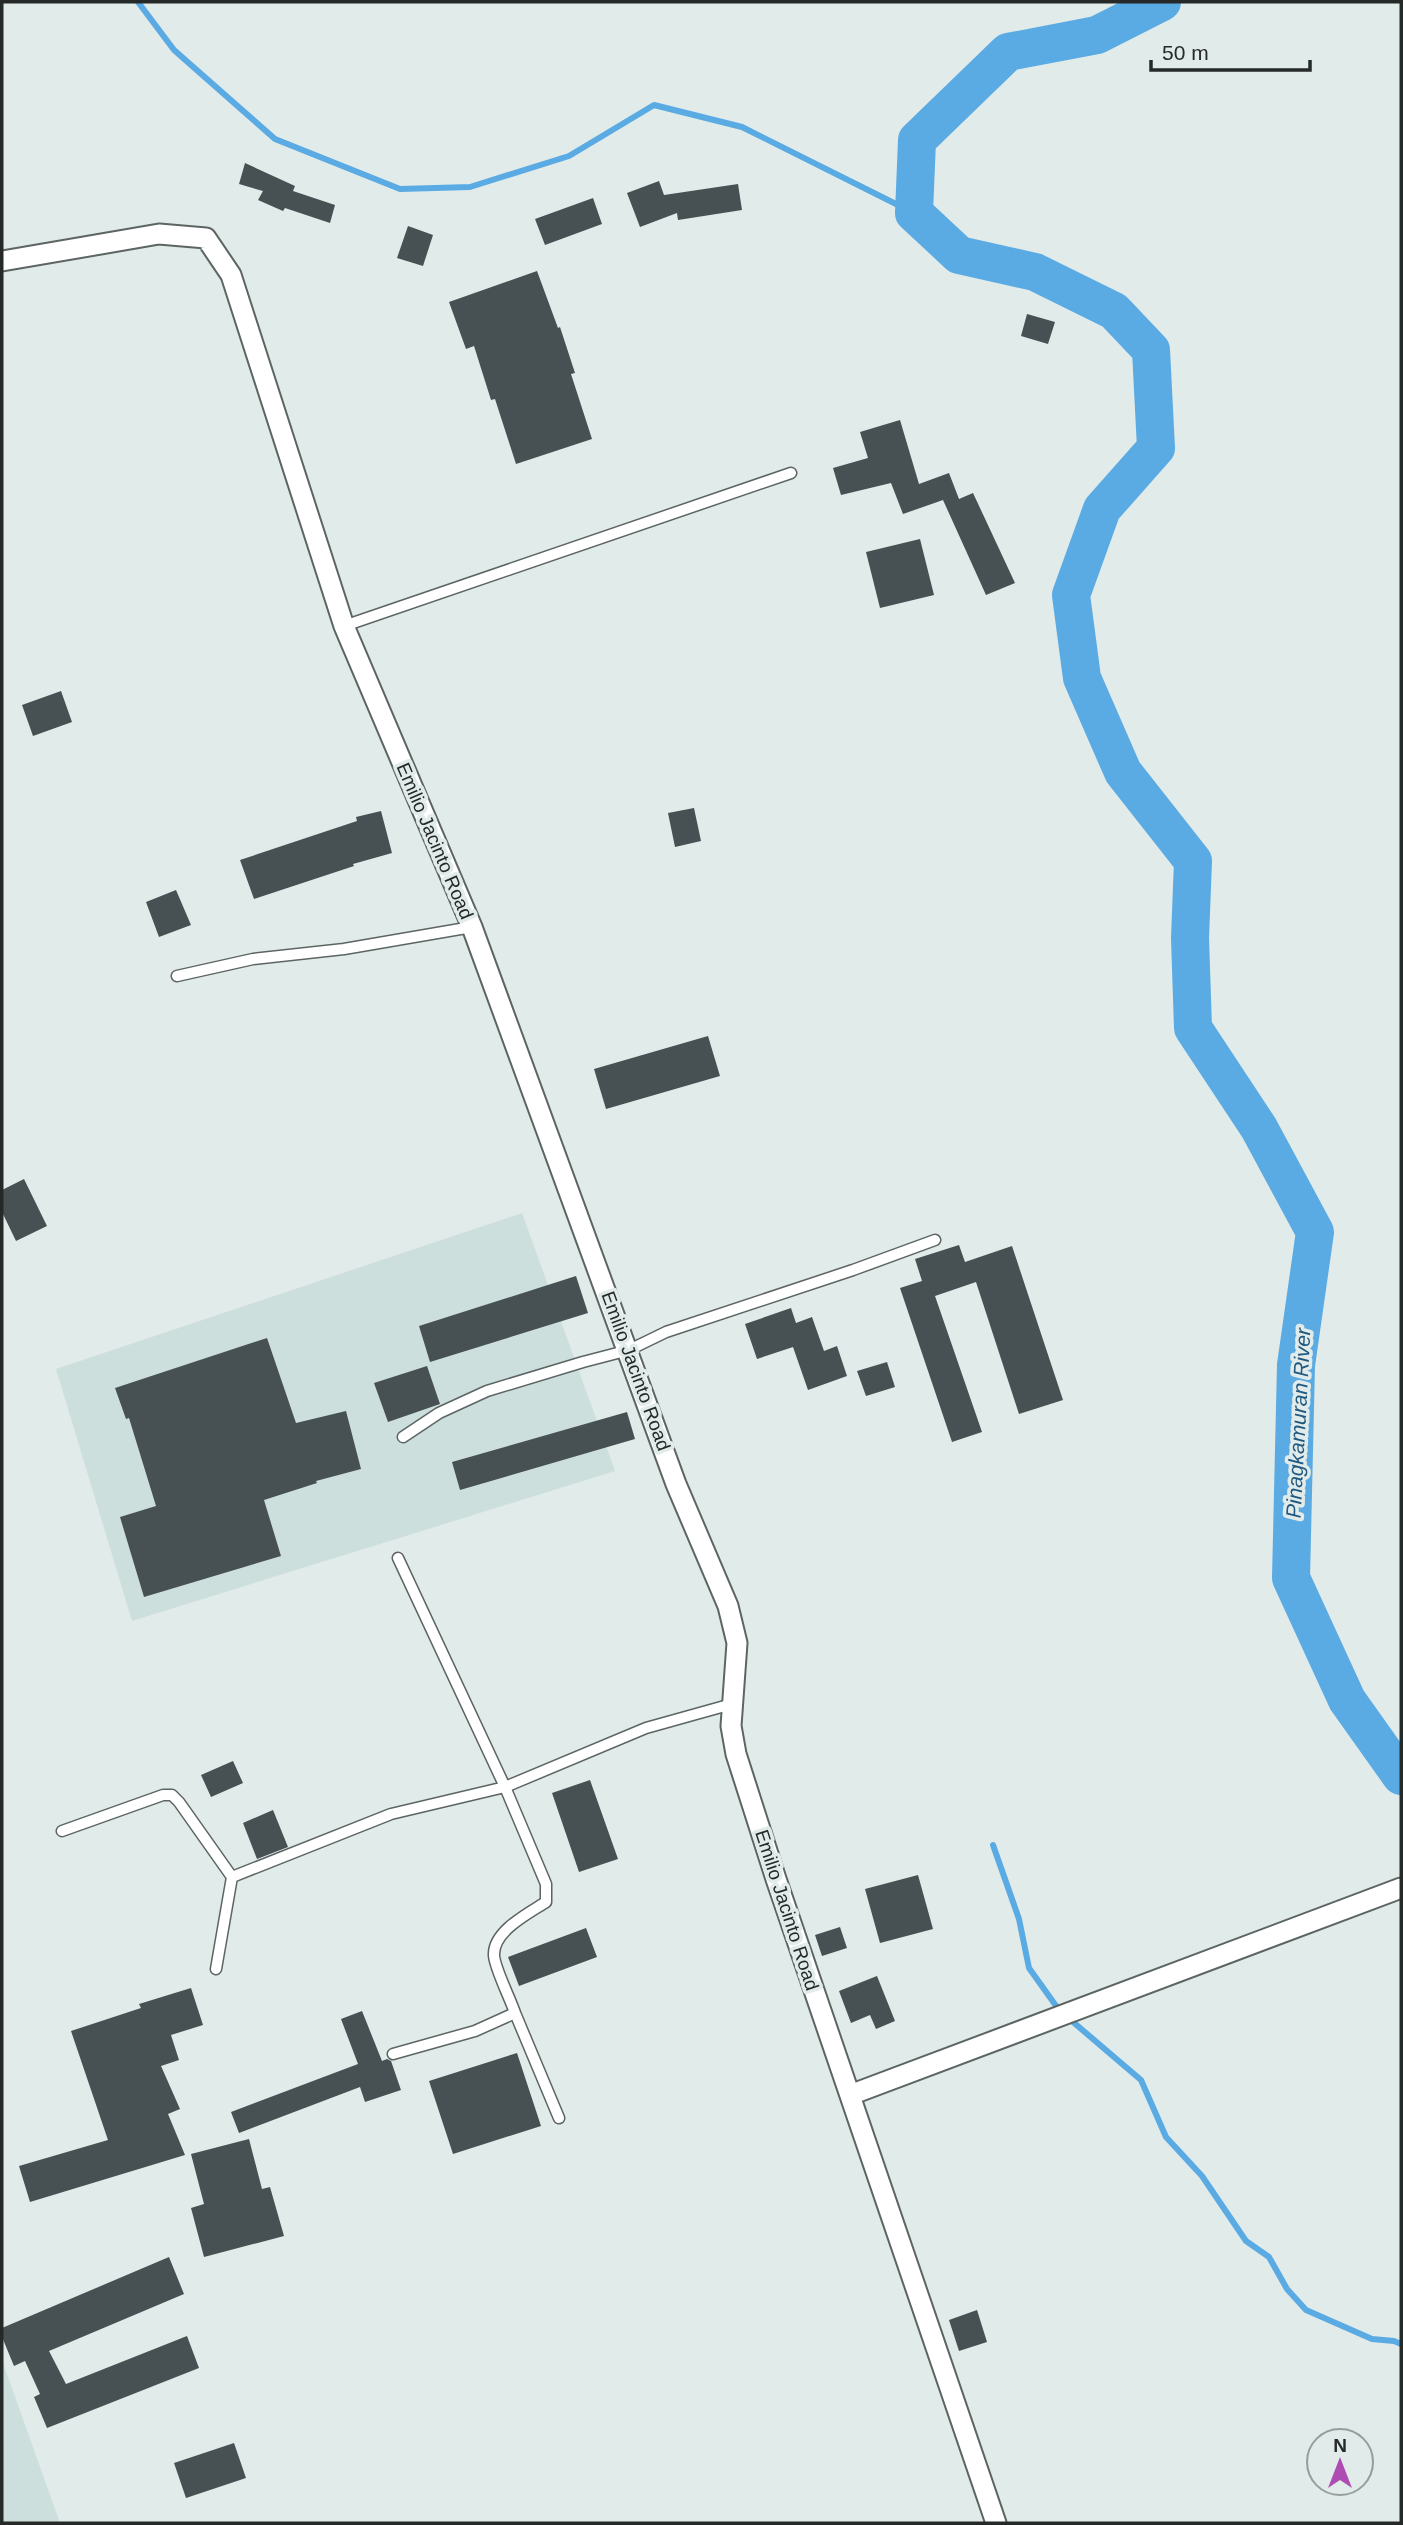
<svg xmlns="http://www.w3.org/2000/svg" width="1403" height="2525" viewBox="0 0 1403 2525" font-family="Arial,sans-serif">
<rect width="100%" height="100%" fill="#e1ebe9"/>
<path fill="#cddfdc" d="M522 1213 615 1471 132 1621 56 1369Z
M2 2360 60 2523H2Z"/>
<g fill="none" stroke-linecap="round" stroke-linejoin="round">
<path stroke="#5aaae3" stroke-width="6" d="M138 2 174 50 275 139 400 189 470 187 569 156 654 105 742 127 914 213
M993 1845 1019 1919 1029 1968 1059 2010 1141 2080 1166 2137 1202 2176 1246 2241 1269 2257 1287 2289 1306 2310 1372 2339 1394 2341 1401 2344"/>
<path stroke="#5aaae3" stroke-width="38" d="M1162 2 1097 35 1008 52 917 140 914 213 959 255 1035 272 1114 311 1151 350 1156 448 1102 509 1071 595 1082 678 1123 772 1193 861 1190 938 1193 1028 1259 1128 1315 1232 1296 1365 1291 1578 1347 1700 1401 1776"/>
</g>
<path fill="#475052" d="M245 163 295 186 293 191 335 205 330 223 285 208 283 211 258 200 263 191 239 184Z
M659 181 664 195 738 184 742 210 678 220 677 213 640 227 627 193Z
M593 198 602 224 545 245 535 219Z
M408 226 433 235 423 266 397 258Z
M537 271 558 328 560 327 575 373 571 374 592 439 516 464 495 399 491 400 474 346 466 349 449 302Z
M1027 314 1055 322 1048 344 1021 336Z
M900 420 919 484 949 473 959 499 973 493 1015 583 986 595 943 500 903 514 891 483 841 495 833 468 868 458 860 432Z
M920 539 934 595 880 608 866 552Z
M61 691 72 722 33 736 22 705Z
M694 808 701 841 675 847 668 813Z
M381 811 392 853 353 864 354 866 254 899 240 860 357 821 356 817Z
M176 890 191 925 159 937 146 902Z
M708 1036 720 1076 606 1109 594 1069Z
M24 1179 47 1226 16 1241 2 1212V1190Z
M959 1245 965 1262 1012 1246 1063 1400 1019 1414 976 1282 935 1296 982 1432 952 1442 900 1288 922 1281 915 1259Z
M576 1276 588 1313 430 1362 419 1326Z
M791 1308 796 1323 812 1317 824 1351 837 1346 847 1376 808 1390 793 1347 757 1359 745 1324Z
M267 1338 296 1423 346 1411 361 1469 316 1481 317 1483 264 1500 281 1556 144 1597 120 1517 156 1506 129 1418 126 1419 115 1388Z
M887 1362 895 1387 866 1396 857 1371Z
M427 1366 440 1404 388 1422 374 1383Z
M627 1412 635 1439 460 1490 452 1462Z
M233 1761 243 1783 211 1797 201 1775Z
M590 1780 618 1859 579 1872 552 1793Z
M273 1810 288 1847 257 1859 243 1823Z
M918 1875 933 1929 880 1943 865 1889Z
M840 1927 847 1948 822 1956 815 1935Z
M586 1928 597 1957 519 1986 508 1957Z
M877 1976 895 2021 876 2029 870 2015 851 2023 839 1991Z
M191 1988 203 2025 171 2035 179 2060 161 2066 180 2109 168 2114 185 2155 30 2202 19 2166 108 2140 71 2031 141 2008 139 2004Z
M362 2011 382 2061 387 2059 391 2061 401 2090 365 2102 360 2087 239 2133 231 2112 358 2064 341 2019Z
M517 2053 541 2126 453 2154 429 2081Z
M249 2139 262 2189 270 2187 284 2236 204 2257 191 2208 204 2204 191 2154Z
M169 2257 184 2294 49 2351 66 2384 187 2336 199 2368 47 2428 34 2397 40 2394 25 2361 14 2366 2 2337V2328Z
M977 2310 987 2342 959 2351 949 2320Z
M234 2443 246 2478 186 2498 174 2463Z"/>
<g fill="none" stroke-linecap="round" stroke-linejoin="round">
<g stroke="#5c6564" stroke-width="13">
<path id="lane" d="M344 626 791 473
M177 976 253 959 344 949 472 927
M403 1437 439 1413 487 1391 583 1362 629 1350 666 1332 853 1270 935 1240
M62 1831 163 1795H172L179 1802 232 1877
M216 1969 232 1877 391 1814 505 1787 646 1728 732 1704
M515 2013 559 2118
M393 2054 475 2031 515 2013C511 2000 494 1967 494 1955 493 1931 529 1913 546 1902V1884L505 1787 398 1558"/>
</g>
<g stroke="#5c6564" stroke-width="23">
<path id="street" d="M2 261 159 234 206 238 231 275 344 626 472 927 676 1484 728 1606 737 1643 731 1726 736 1754 776 1879 996 2523
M850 2095 1401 1888"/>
</g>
<use href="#lane" stroke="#fff" stroke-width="10"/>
<use href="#street" stroke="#fff" stroke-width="19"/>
</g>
<g text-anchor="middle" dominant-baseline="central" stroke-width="7" stroke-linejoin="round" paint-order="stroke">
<g font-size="19" fill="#252928" stroke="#e1ebe9">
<text transform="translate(435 841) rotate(67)">Emilio Jacinto Road</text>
<text transform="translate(636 1371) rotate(70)">Emilio Jacinto Road</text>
<text transform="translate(787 1910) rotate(72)">Emilio Jacinto Road</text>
</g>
<g font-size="21" font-style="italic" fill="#1f5980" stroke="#e1ebe9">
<text transform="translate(1298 1423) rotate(-87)">Pinagkamuran River</text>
</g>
</g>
<rect width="1403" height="2525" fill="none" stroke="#252928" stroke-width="7"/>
<g transform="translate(1340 2462)"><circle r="33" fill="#e1ebe9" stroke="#969d9c" stroke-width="2"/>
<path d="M0-5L12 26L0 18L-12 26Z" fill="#af4cb2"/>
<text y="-10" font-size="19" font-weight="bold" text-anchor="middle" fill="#252928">N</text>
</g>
<path d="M1151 60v10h159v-10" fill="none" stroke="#252928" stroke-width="3.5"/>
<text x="1162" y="60" font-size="21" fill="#252928" stroke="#e1ebe9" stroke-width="5" paint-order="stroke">50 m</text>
</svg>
